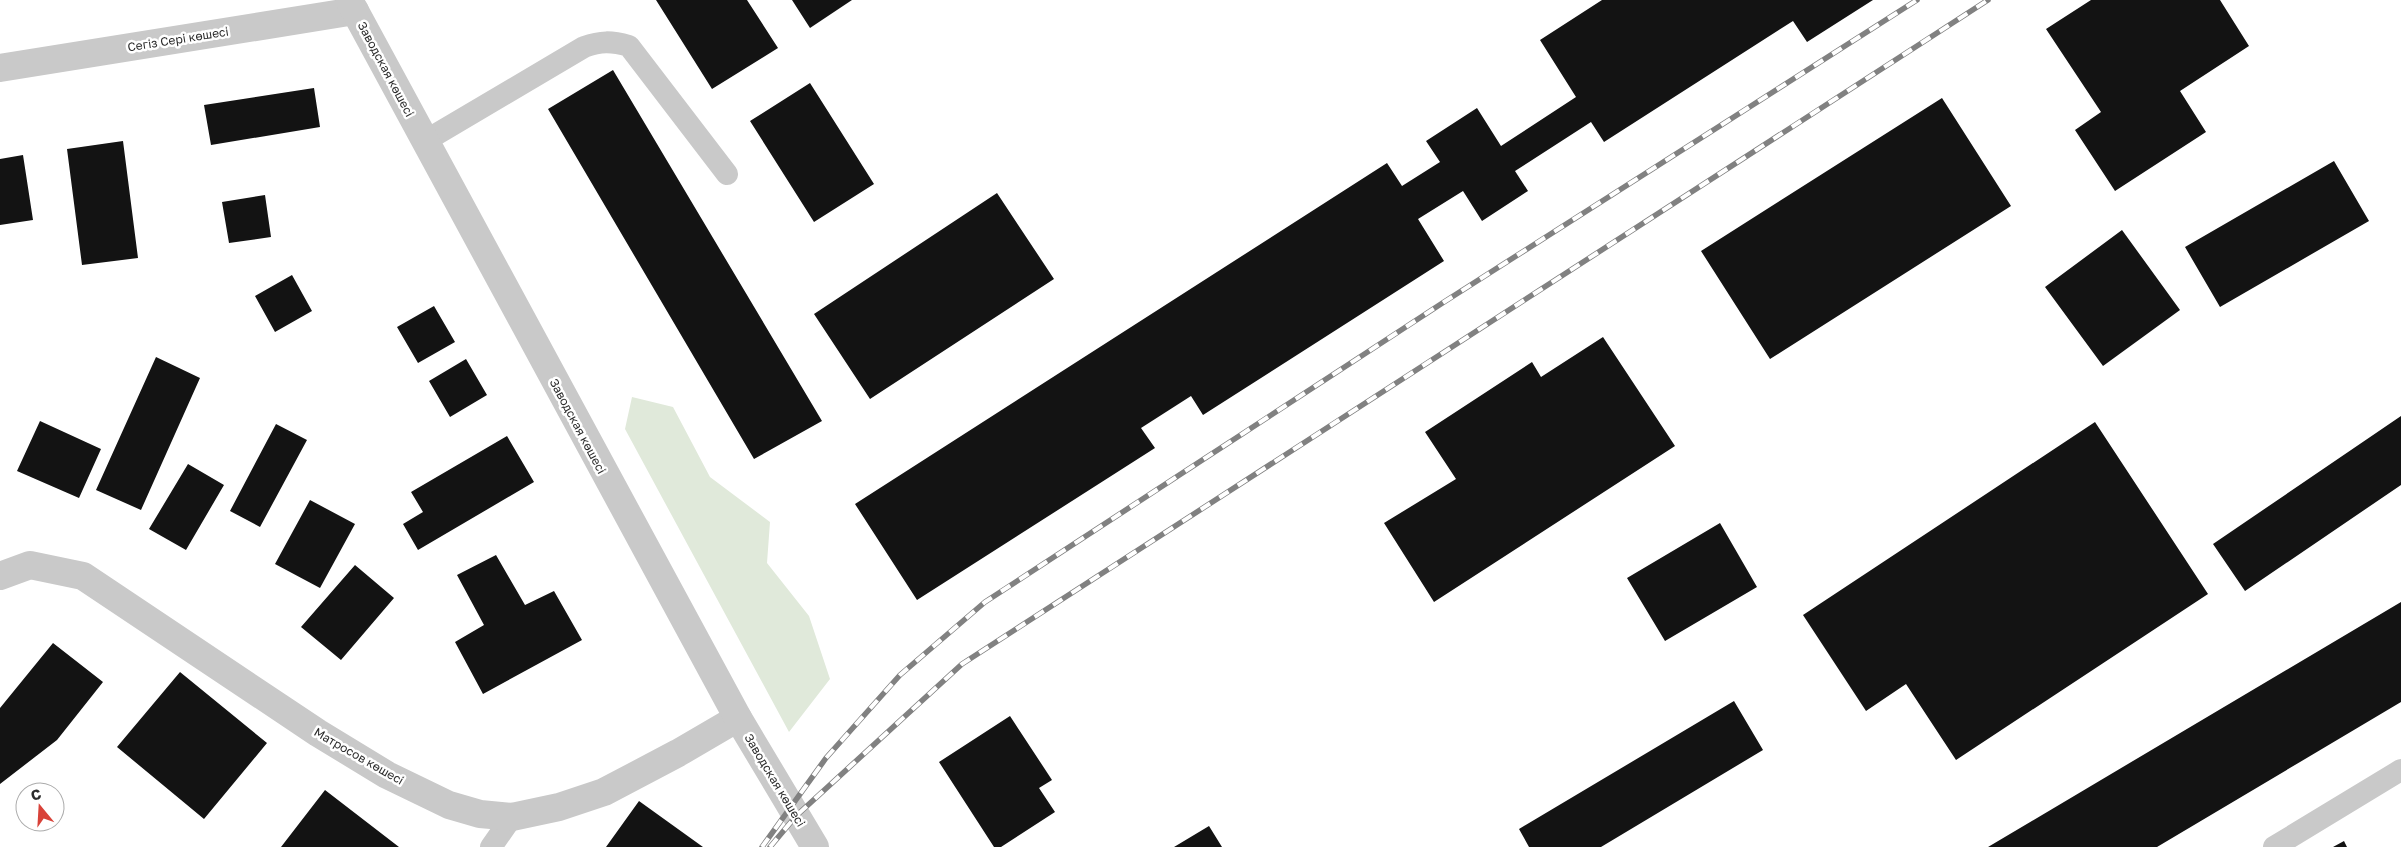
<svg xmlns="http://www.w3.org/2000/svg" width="2401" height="847" viewBox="0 0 2401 847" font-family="'Golos Text',sans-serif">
<rect width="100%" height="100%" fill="#fff"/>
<path fill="#e0e9da" d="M632 397 673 407 710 477 770 522 767 563 809 616 830 679 789 732 625 429Z"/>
<path fill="#131313" d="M656 0H747L778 48 712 89Z
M792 0H852L810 28Z
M1602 0H1873L1807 42 1793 21 1604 142 1591 122 1515 171 1528 191 1482 221 1463 191 1418 219 1444 261 1203 415 1191 396 1141 428 1155 448 917 600 855 504 1387 163 1402 186 1440 162 1426 141 1477 108 1501 146 1576 97 1540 40Z
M2091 0H2220L2249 46 2180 91 2206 132 2115 191 2075 130 2101 112 2046 29Z
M613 70 822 421 754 459 548 109Z
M810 83 874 184 814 222 750 121Z
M314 88 320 127 211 145 204 105Z
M1942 98 2011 206 1770 359 1701 251Z
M123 141 138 258 82 265 67 149Z
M23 155 33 220 0 225V159Z
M2334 161 2369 221 2220 307 2185 247Z
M997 193 1054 279 870 399 814 314Z
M265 195 271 237 229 243 222 202Z
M2122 230 2180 310 2103 366 2045 287Z
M292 275 312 311 275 332 255 296Z
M434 306 455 342 418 363 397 327Z
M1603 337 1675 446 1434 602 1384 523 1456 479 1425 432 1532 362 1541 377Z
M156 357 200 378 141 510 96 490Z
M466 359 487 395 450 417 429 381Z
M2401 416V485L2245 591 2213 544Z
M40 421 101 449 79 498 17 471Z
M2095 422 2208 594 1956 760 1906 684 1866 711 1803 615Z
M276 424 307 440 260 527 230 511Z
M507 436 534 482 418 550 403 524 423 512 411 492Z
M188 464 224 485 186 550 149 529Z
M310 500 355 524 320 588 275 564Z
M1720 523 1757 587 1665 641 1627 578Z
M496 555 525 605 554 591 582 640 483 694 455 642 484 625 457 575Z
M355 565 394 598 341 660 301 627Z
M2401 602V702L2157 847H1988Z
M53 643 103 682 57 740 0 784V708Z
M180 672 267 743 204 819 117 747Z
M1734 701 1763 750 1601 847H1529L1519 829Z
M1010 716 1052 780 1039 788 1055 812 1001 847H994L939 762Z
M325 790 399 847H281Z
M639 801 703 847H606Z
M1209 826 1222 847H1174Z
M2344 841 2347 847H2333Z"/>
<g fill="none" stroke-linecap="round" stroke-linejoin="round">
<path stroke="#c9c9c9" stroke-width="22" d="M425 141 584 47C601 41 611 41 629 46L727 174
M491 847 512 817
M2274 847 2401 770"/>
<path stroke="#c9c9c9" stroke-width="28" d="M0 68 355 11
M0 576 30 565 83 576 318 733 387 775 449 805 480 814 512 817 559 807 604 792 678 753 738 718"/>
<path stroke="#c9c9c9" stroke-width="28" d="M349 0 738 718 815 847"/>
<g stroke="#818181" stroke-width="5.5">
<path id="rail" d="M762 847 826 758 900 675 985 602 1444 302 1917 0
M770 847 796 816 962 664 1988 0"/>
</g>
<use href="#rail" stroke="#fff" stroke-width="4" stroke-dasharray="11" stroke-linecap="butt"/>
</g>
<g text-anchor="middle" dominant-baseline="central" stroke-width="5" stroke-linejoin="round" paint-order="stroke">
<g font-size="12" fill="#2c2c2c" stroke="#fff">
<text transform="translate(178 39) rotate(-9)">Сегіз Сері көшесі</text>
<text transform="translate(386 69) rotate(62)">Заводская көшесі</text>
<text transform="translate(578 426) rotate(62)">Заводская көшесі</text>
<text transform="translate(359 756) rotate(30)">Матросов көшесі</text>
<text transform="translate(775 780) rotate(59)">Заводская көшесі</text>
</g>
</g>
<g transform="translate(40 807) rotate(342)"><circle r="24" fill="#ffffff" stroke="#ababab"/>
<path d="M0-4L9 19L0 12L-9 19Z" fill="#d84239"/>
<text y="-8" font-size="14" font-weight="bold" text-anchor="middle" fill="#2c2c2c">С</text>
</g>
</svg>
